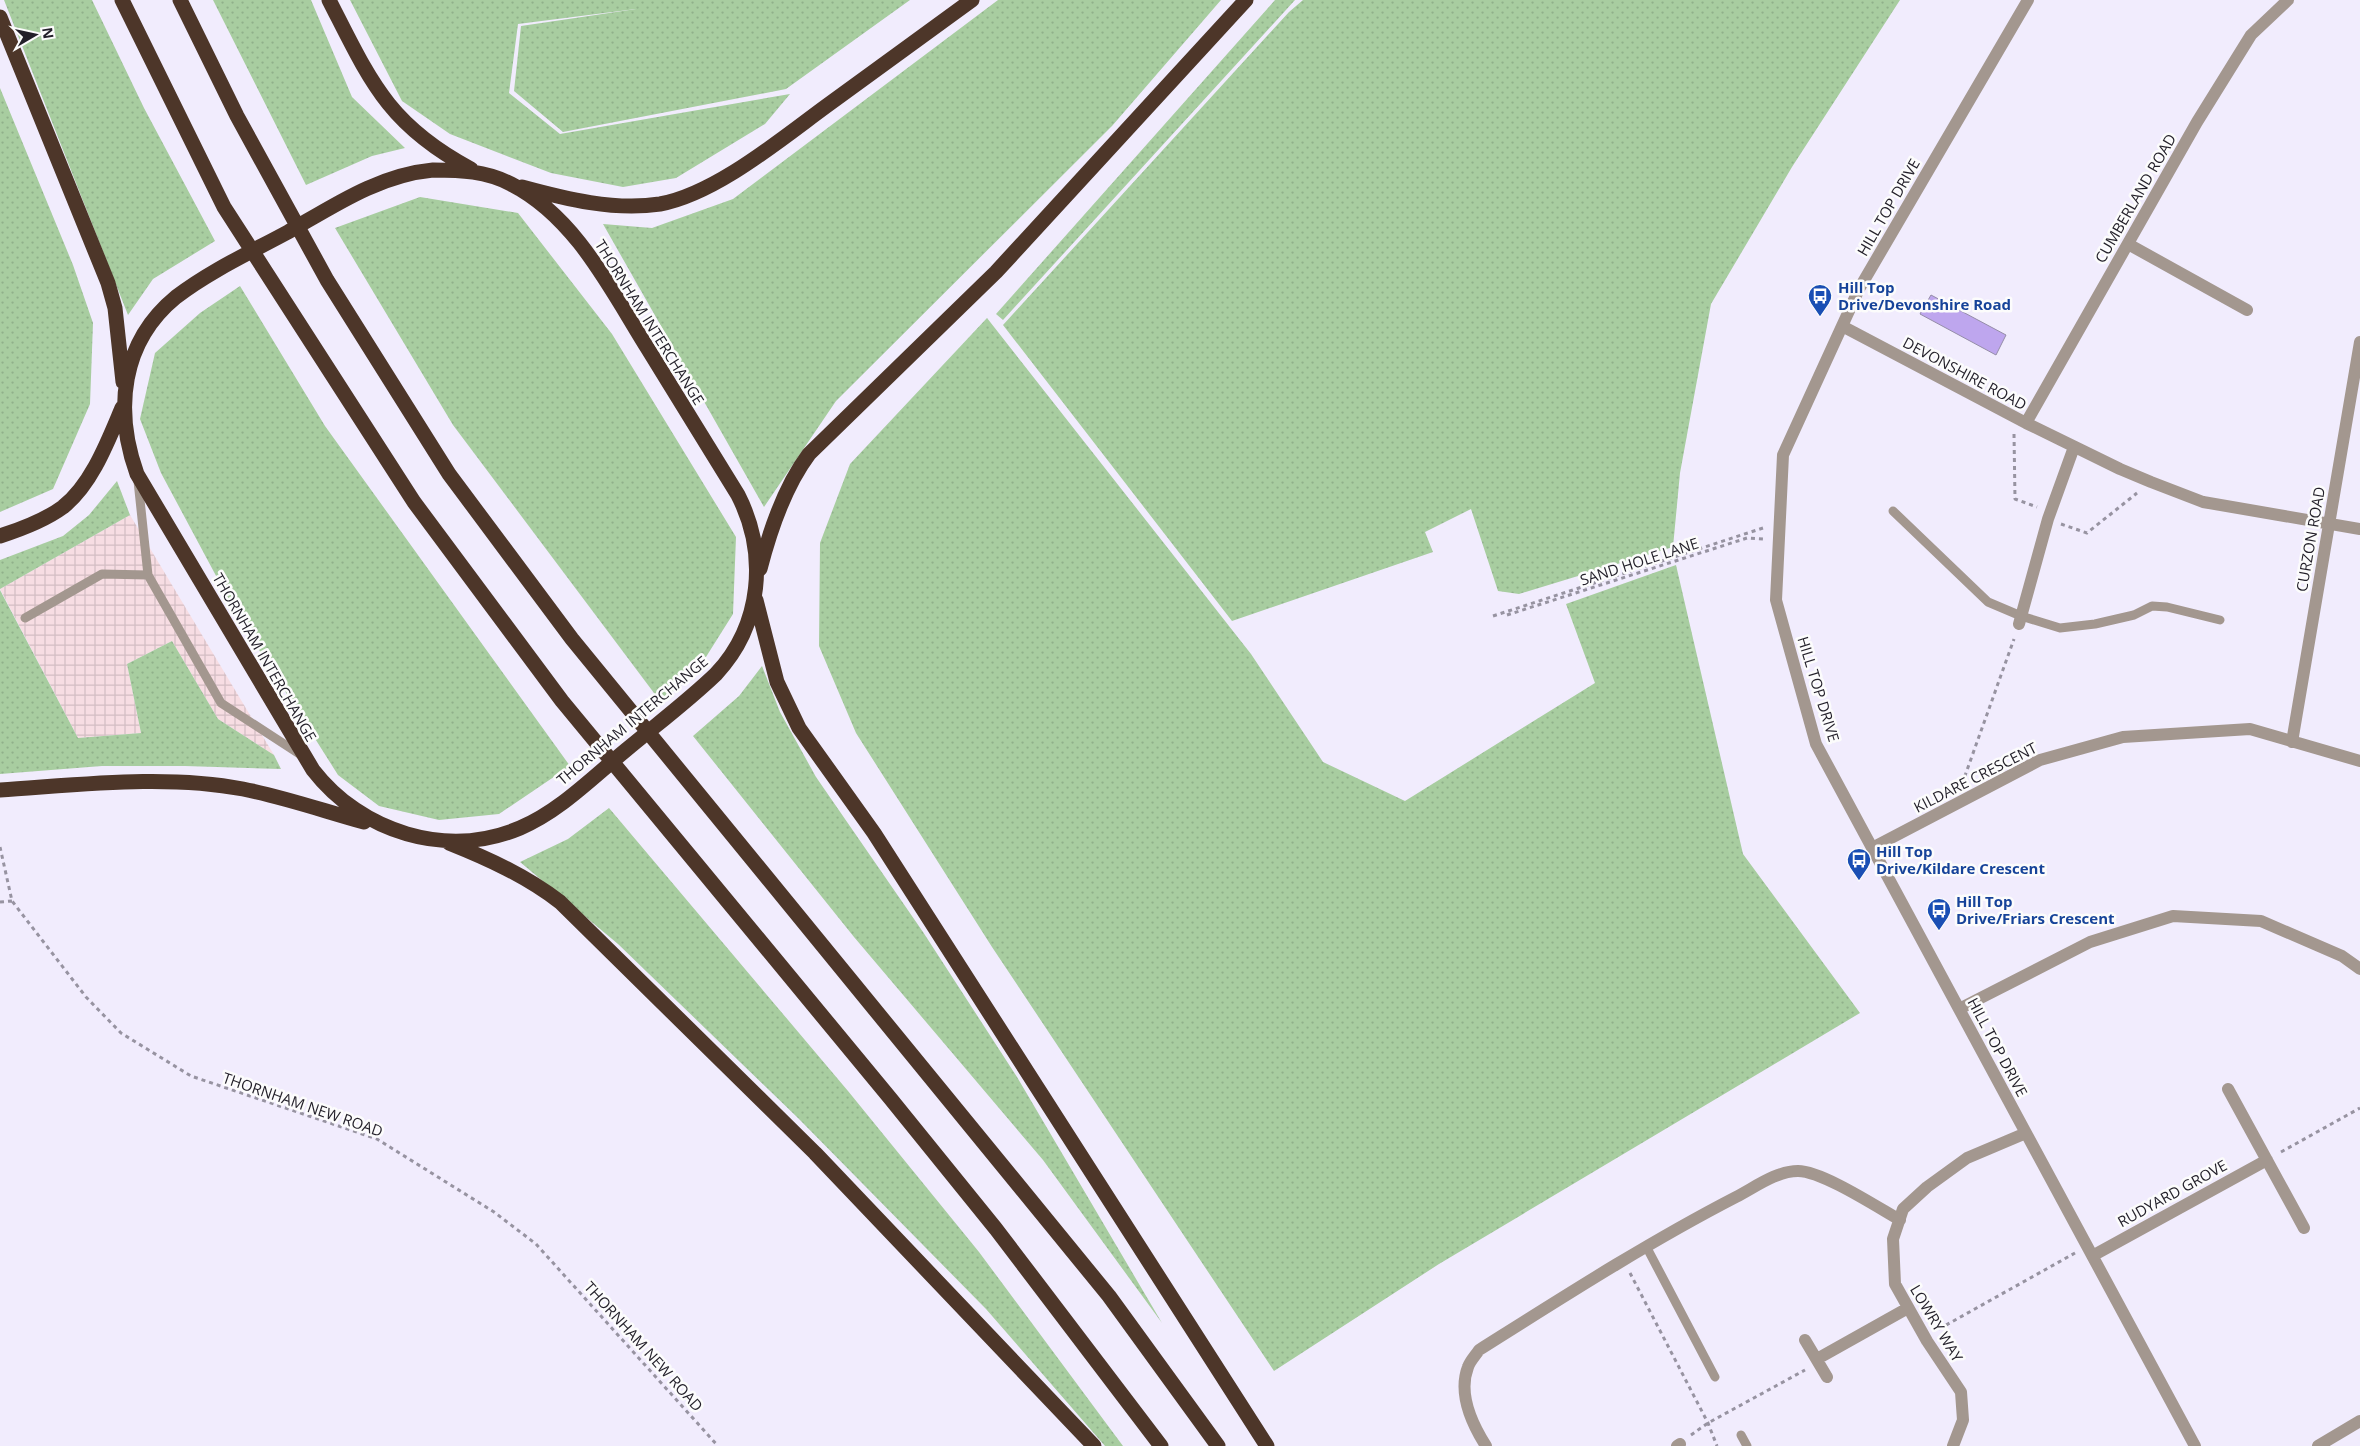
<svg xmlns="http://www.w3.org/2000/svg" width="2360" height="1446" viewBox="0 0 2360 1446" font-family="'Open Sans',sans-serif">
<defs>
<pattern id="industrial-grid" width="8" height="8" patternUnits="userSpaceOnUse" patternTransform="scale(1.25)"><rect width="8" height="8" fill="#f7dde3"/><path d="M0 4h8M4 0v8" fill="none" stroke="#d3bdc3"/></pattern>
<pattern id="grass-dots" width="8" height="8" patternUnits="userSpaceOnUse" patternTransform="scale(1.25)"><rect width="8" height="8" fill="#a8cda0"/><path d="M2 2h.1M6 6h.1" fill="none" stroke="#90b08a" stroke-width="1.8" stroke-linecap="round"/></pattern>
</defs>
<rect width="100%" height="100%" fill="#f1ecfd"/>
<path fill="url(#industrial-grid)" d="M130 515 274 755 218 719 172 641 127 664 141 733 78 738 0 589Z"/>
<path fill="url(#grass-dots)" d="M4 0H92L144 108 215 241 153 279 128 315Z
M213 0H311L352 97 405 148 372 156 306 185Z
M350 0H910L786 89 563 132 514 91 521 26 636 9 518 24 509 93 560 134 790 94 765 124 676 178 623 187 551 173 450 134 402 101Z
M998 0H1221L1112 126 836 401 764 507 603 224 652 228 733 199Z
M1275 0H1295L1003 320 996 314Z
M1303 0H1900L1792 167 1711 304 1680 473 1673 547 1519 594 1498 591 1471 509 1425 532 1433 552 1232 621 1003 325 1289 12Z
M0 88 73 265 93 323 90 404 53 489 0 512Z
M420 197 518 213 612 334 736 537 733 614 694 676 660 701 453 425 335 228Z
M240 286 325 426 570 766 499 814 439 820 379 806 338 775 237 615 161 473 140 419 155 353 200 313Z
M987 318 1251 654 1323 762 1405 801 1595 683 1566 604 1676 565 1743 854 1860 1013 1439 1264 1274 1371 992 947 856 733 819 646 820 543 850 464Z
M117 481 130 515 0 589V560L63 536 89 515Z
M0 590 78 738 141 733 127 664 172 641 218 719 274 755 281 769 185 766H102L0 774Z
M762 666 780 712 816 777 923 932 1017 1077 1162 1323 1043 1160 854 937 693 736 739 696Z
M609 808 848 1091 979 1252 1123 1446H1105L986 1309 798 1118 618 944 520 862 568 839Z"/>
<path fill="#bea6ee" stroke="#958da8" d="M1931 295 2006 335 1996 355 1920 314Z"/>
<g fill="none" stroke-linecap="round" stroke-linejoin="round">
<path stroke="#9793a1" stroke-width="3" stroke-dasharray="4 4" stroke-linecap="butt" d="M2014 434 2015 499 2037 507
M2061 524 2087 533 2137 493
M1507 615 1747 538 1763 539
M1493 616 1763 528
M1962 784 2014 639
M0 847 12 901 86 997 121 1033 191 1076 377 1139 494 1212 536 1244 718 1446
M0 902 12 901
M2281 1152 2360 1108
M1630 1273 1708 1423 1717 1446
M1939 1329 2075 1253
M1691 1435 1708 1423 1805 1370"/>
<path stroke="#a3978f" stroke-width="9" d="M138 481 148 575 221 703 301 755
M1893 511 1988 602 2021 616 2060 628 2095 624 2134 615 2152 606 2167 607 2220 620
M25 618 102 574 148 575
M1647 1248 1715 1377
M1741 1435 1747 1446"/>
<path stroke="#a3978f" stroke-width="12" d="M2028 0 1859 289 1783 455 1776 600 1816 744 2195 1446
M2128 244 2247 310
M1842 326 2026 423 2120 469 2151 482 2203 502 2360 529
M2026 423 2197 122 2251 35 2288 0
M2019 624 2048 519 2074 447
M2292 742 2360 342
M1872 848 2040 760 2123 737 2250 729 2360 761
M1959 1009 2090 942 2173 916 2261 921 2342 956 2360 969
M2228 1089 2304 1228
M2094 1255 2267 1160
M1805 1340 1827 1377
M1817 1359 1908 1308
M1486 1446C1472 1424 1458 1393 1468 1367 1470 1361 1476 1355 1479 1350 1563 1297 1647 1243 1736 1197 1754 1188 1776 1171 1798 1171 1822 1171 1877 1207 1900 1220
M1677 1446 1680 1444
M1953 1446 1963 1420 1961 1392 1927 1341 1895 1284 1893 1239 1903 1209 1927 1187 1967 1158 2026 1133
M2318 1446 2360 1421"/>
<path stroke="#4d3629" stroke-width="15" d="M122 0 224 207 414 502 562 701 890 1098 996 1229 1161 1446
M180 0 237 116 327 280 449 474 572 639 1109 1296 1218 1446
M329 0C370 80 387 124 471 169
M0 17 108 283 115 308 123 382
M433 170C461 170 486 171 511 184 576 217 611 290 648 349 678 398 708 446 738 495 768 554 762 625 716 674 688 701 656 725 626 750 593 777 560 811 520 828 446 859 361 832 313 770L137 474C114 410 121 342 176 297 210 271 251 252 288 232 335 205 379 175 433 170Z
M522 187C566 199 614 211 660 204 715 194 780 140 825 107 874 71 923 36 972 0
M0 536C22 529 44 521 63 507 92 484 108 441 122 408
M760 569C770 530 785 486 809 454L996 272 1246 0
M756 600 777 682 799 728 874 833 1267 1446
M0 790C78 785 165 774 243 789 284 797 324 811 364 822
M449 843C489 859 526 876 560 902L815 1153 1094 1446"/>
</g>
<defs>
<g id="bus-pin" transform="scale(1.25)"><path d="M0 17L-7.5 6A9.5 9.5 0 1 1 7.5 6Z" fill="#1a4fb4" stroke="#fcfcfc"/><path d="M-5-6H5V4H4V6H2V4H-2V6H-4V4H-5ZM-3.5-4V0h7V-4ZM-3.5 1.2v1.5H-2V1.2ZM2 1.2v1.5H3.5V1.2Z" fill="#fff"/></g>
</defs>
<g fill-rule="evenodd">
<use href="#bus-pin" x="1820" y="296"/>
<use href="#bus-pin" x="1859" y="860"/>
<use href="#bus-pin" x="1939" y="910"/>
</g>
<g text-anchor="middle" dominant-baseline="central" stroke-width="5" stroke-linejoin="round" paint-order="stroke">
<g font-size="15" fill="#221f29" stroke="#fcfcfc">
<text transform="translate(2135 198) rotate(-60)">CUMBERLAND ROAD</text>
<text transform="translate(1888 207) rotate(-60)">HILL TOP DRIVE</text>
<text transform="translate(650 322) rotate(58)">THORNHAM INTERCHANGE</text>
<text transform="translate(1965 373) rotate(28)">DEVONSHIRE ROAD</text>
<text transform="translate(2310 539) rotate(-80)">CURZON ROAD</text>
<text transform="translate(1639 561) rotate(-18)">SAND HOLE LANE</text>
<text transform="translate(265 657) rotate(60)">THORNHAM INTERCHANGE</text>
<text transform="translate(1819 689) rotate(73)">HILL TOP DRIVE</text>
<text transform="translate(632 720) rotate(-40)">THORNHAM INTERCHANGE</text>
<text transform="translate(1975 777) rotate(-27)">KILDARE CRESCENT</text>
<text transform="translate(1998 1047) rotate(62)">HILL TOP DRIVE</text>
<text transform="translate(303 1104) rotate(19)">THORNHAM NEW ROAD</text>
<text transform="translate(2172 1193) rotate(-29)">RUDYARD GROVE</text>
<text transform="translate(1937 1323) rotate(59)">LOWRY WAY</text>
<text transform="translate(644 1346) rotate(48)">THORNHAM NEW ROAD</text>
</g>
<g font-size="15" font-weight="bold" fill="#164399" stroke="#fcfcfc" text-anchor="start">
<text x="1838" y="287">Hill Top<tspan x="1838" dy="17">Drive/Devonshire Road</tspan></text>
<text x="1876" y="851">Hill Top<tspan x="1876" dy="17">Drive/Kildare Crescent</tspan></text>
<text x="1956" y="901">Hill Top<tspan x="1956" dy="17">Drive/Friars Crescent</tspan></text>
</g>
</g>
<g transform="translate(35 35) rotate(81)" stroke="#fcfcfc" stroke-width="4" paint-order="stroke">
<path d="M0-4L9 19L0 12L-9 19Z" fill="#221f29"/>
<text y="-8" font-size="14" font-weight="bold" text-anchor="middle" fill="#221f29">N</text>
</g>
</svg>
